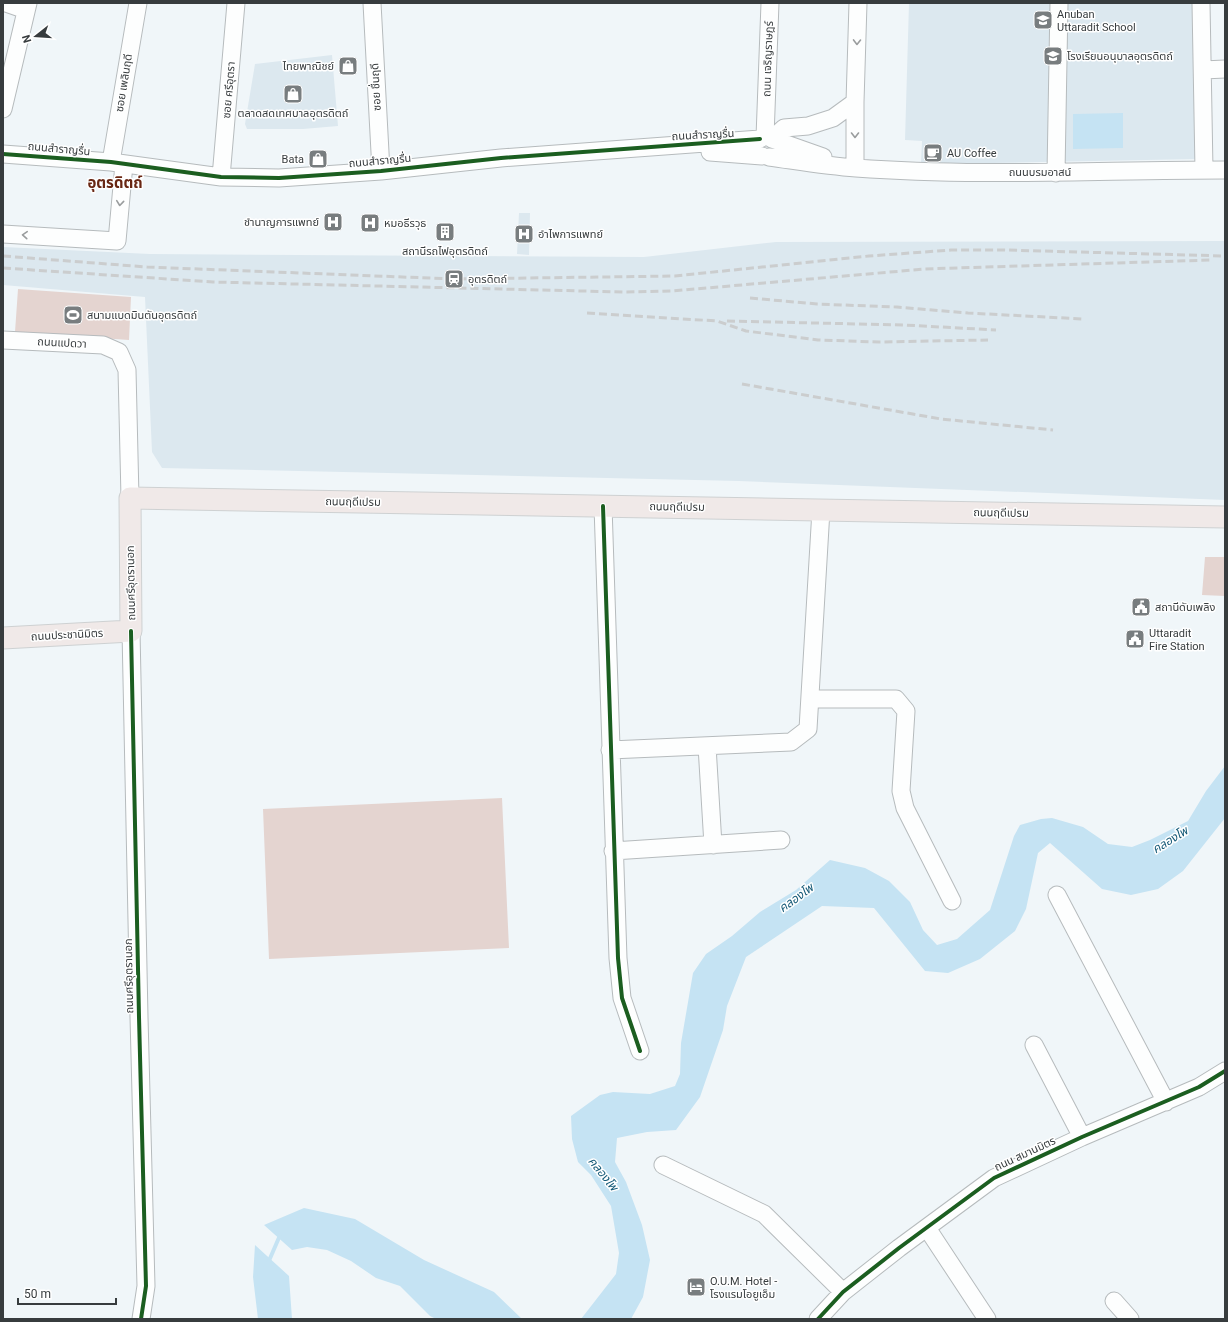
<svg xmlns="http://www.w3.org/2000/svg" width="1228" height="1322" viewBox="0 0 1228 1322" font-family="Roboto,'Noto Sans Thai',sans-serif">
<rect width="100%" height="100%" fill="#f0f6f9"/>
<path fill="#dce8ef" d="M909 3H1197L1198 159 944 164 921 163 922 141 905 140Z
M332 55 338 126 303 129H247L245 124 255 64Z
M519 213H530L529 255 517 254Z
M1225 241V500L739 481 162 468 152 452 145 297 3 285V247L150 254 644 257 776 242Z"/>
<path fill="#e4d4d0" d="M18 289 131 297 129 340 15 332Z
M1205 557H1225V596L1202 595Z
M502 798 509 948 269 959 263 809Z"/>
<path fill="#c5e3f3" d="M1123 113V148L1073 149V114Z
M1225 766V818L1183 871 1158 889 1131 895 1102 889 1050 843 1038 853 1026 909 1015 931 980 959 948 973 925 971 874 908 822 906 746 957 727 1006 723 1030 700 1097 676 1130 647 1132 617 1138 615 1162 626 1182 642 1225 650 1260 643 1297 631 1319H581L616 1274 619 1253 611 1206 591 1175 578 1162 572 1139 571 1116 600 1095 613 1092 650 1094 675 1086 680 1074 681 1043 693 973 706 954 732 936 760 912 796 890 830 860 865 868 889 881 910 902 923 930 937 945 957 939 990 910 1014 836 1020 825 1041 819 1052 818 1083 827 1108 844 1132 847 1150 840 1188 821 1206 791Z
M304 1208 355 1219 424 1260 494 1292 522 1319H436L430 1316 400 1286 376 1278 351 1261 327 1250 307 1247 292 1250 264 1225Z
M255 1245 289 1276 292 1319H258L253 1277Z"/>
<g fill="none" stroke-linecap="round" stroke-linejoin="round">
<path stroke="#c5e3f3" stroke-width="4" d="M268 1263 281 1233"/>
<g stroke="#b6bbbd" stroke-width="19">
<path id="minor" d="M6 3 26 10
M372 3 381 171
M1201 3 1204 170
M1203 70 1225 69
M3 109 28 3
M765 137 770 3
M772 139 784 128 808 126 833 118 855 102 858 3
M772 139 823 157
M710 152 762 156
M3 154 111 162 221 177 279 178 381 171 501 158 760 139
M769 157C798 161 827 166 856 168 979 177 1102 170 1225 170
M111 162 138 3
M855 168V102
M1056 173 1059 3
M221 177 236 3
M3 234 117 241 124 164
M3 340 103 345 119 352 127 370 130 498
M603 506 618 958 622 998 640 1051
M131 631 139 1017 146 1286 141 1319
M810 699H896L906 711 901 791 905 808 952 901
M707 746 713 845
M610 750 791 742 808 729 821 510
M613 851 781 840
M1057 895 1166 1102
M1034 1045 1082 1137
M663 1165 764 1214 843 1292
M927 1228 987 1319
M1114 1301 1130 1319
M818 1319 843 1292 899 1248 994 1178 1082 1137 1199 1087 1225 1071"/>
</g>
<g stroke="#ced1d2" stroke-width="23">
<path id="major" d="M3 638 131 631 130 498 1225 517"/>
</g>
<use href="#minor" stroke="#fdfefe" stroke-width="17"/>
<use href="#major" stroke="#f0e9e8" stroke-width="21"/>
<path stroke="#cbcdce" stroke-width="3" stroke-dasharray="8 4" stroke-linecap="butt" d="M3 256 147 267 454 279 675 276 869 256 951 250H1005L1225 256
M3 268 213 282 624 292 672 291 925 269 1213 260
M750 298 817 304 897 307 968 313 1083 319
M587 313 717 321 746 331 818 340 879 342 988 340
M727 321 904 325 996 330
M742 384 941 419 1053 430"/>
<g stroke="#fff" stroke-width="6">
<path id="cycleway" d="M3 154 111 162 221 177 279 178 381 171 501 158 760 139
M603 506 618 958 622 998 640 1051
M131 631 139 1017 146 1286 141 1319
M818 1319 843 1292 899 1248 994 1178 1082 1137 1199 1087 1225 1071"/>
</g>
<use href="#cycleway" stroke="#1b5e20" stroke-width="4"/>
</g>
<defs><path id="oneway-chevron" d="M-2-3.5L2.5 0L-2 3.5" fill="none" stroke-width="1.6" stroke-linecap="round" stroke-linejoin="round"/></defs>
<g stroke="#9a9d9e">
<use href="#oneway-chevron" transform="translate(857 42) rotate(91)"/>
<use href="#oneway-chevron" transform="translate(855 135) rotate(90)"/>
<use href="#oneway-chevron" transform="translate(120 203) rotate(96)"/>
<use href="#oneway-chevron" transform="translate(25 235) rotate(-176)"/>
</g>
<defs>
<g id="school-square" transform="scale(1)"><rect x="-9" y="-9" width="18" height="18" rx="4" fill="#787d7f" stroke="#fff"/><path d="M0-5L7-2L0 1L-7-2ZM-4 1L0 2.5L4 1V4Q0 6-4 4Z" fill="#fff"/></g>
<g id="shop-square" transform="scale(1)"><rect x="-9" y="-9" width="18" height="18" rx="4" fill="#787d7f" stroke="#fff"/><path d="M-5-2.5h2.3a2.7 3.5 0 0 1 5.4 0H5L5.5 6h-11ZM-1.5-2.5h3a1.5 2.3 0 0 0-3 0Z" fill="#fff"/></g>
<g id="cafe-square" transform="scale(1)"><rect x="-9" y="-9" width="18" height="18" rx="4" fill="#787d7f" stroke="#fff"/><path d="M-5.5-4.5H6V0H3Q3 3.5 0 3.5H-2.5Q-5.5 3.5-5.5 0ZM3-3.2v2h1.7v-2ZM-6 4.5H4V6H-6Z" fill="#fff"/></g>
<g id="hospital-square" transform="scale(1)"><rect x="-9" y="-9" width="18" height="18" rx="4" fill="#787d7f" stroke="#fff"/><path d="M-5-5h3v3.5h4V-5h3V5h-3V1.5h-4V5h-3Z" fill="#fff"/></g>
<g id="building-square" transform="scale(1)"><rect x="-9" y="-9" width="18" height="18" rx="4" fill="#787d7f" stroke="#fff"/><path d="M-4-6H4V6H1V3H-1V6H-4ZM-2.5-4.3h1.7v1.8h-1.7ZM.8-4.3h1.7v1.8H.8ZM-2.5-1h1.7V.8h-1.7ZM.8-1h1.7V.8H.8Z" fill="#fff"/></g>
<g id="station-square" transform="scale(1)"><rect x="-9" y="-9" width="18" height="18" rx="4" fill="#787d7f" stroke="#fff"/><path d="M-3-6H3Q5-6 5-4V2Q5 4 3 4L4.5 6H3L1.5 4h-3L-3 6H-4.5L-3 4Q-5 4-5 2V-4Q-5-6-3-6ZM-3.5-4v3h7v-3ZM-3.5 1v1.5H-2V1ZM2 1v1.5H3.5V1Z" fill="#fff"/></g>
<g id="stadium-square" transform="scale(1)"><rect x="-9" y="-9" width="18" height="18" rx="4" fill="#787d7f" stroke="#fff"/><path d="M0-5a6.5 5 0 1 0 0 10a6.5 5 0 1 0 0-10ZM-3.5-1.8h7v3.6h-7Z" fill="#fff"/></g>
<g id="civic-square" transform="scale(1)"><rect x="-9" y="-9" width="18" height="18" rx="4" fill="#787d7f" stroke="#fff"/><path d="M-.6-6.5H3V-4.5H.6V-3L4-1V1h2V6H-6V1h2V-1L-.6-3ZM-1.2 2.5V6h2.4V2.5Z" fill="#fff"/></g>
<g id="hotel-square" transform="scale(1)"><rect x="-9" y="-9" width="18" height="18" rx="4" fill="#787d7f" stroke="#fff"/><path d="M-6-4.5h1.5V1H6V5H4.5V3h-9V5H-6ZM-4 0a1.8 1.8 0 1 1 3.6 0ZM.5 0V-2.5h3Q6-2.5 6 0Z" fill="#fff"/></g>
</defs>
<g fill-rule="evenodd">
<use href="#school-square" x="1043" y="20"/>
<use href="#school-square" x="1053" y="56"/>
<use href="#shop-square" x="348" y="66"/>
<use href="#shop-square" x="293" y="94"/>
<use href="#cafe-square" x="933" y="153"/>
<use href="#shop-square" x="318" y="159"/>
<use href="#hospital-square" x="333" y="222"/>
<use href="#hospital-square" x="370" y="223"/>
<use href="#building-square" x="445" y="232"/>
<use href="#hospital-square" x="524" y="234"/>
<use href="#station-square" x="454" y="279"/>
<use href="#stadium-square" x="73" y="315"/>
<use href="#civic-square" x="1141" y="607"/>
<use href="#civic-square" x="1135" y="639"/>
<use href="#hotel-square" x="696" y="1287"/>
</g>
<g text-anchor="middle" dominant-baseline="central" stroke-width="3" stroke-linejoin="round" paint-order="stroke">
<g font-size="11" fill="#373c3e" stroke="#fff" text-anchor="start">
<text x="1057" y="14">Anuban<tspan x="1057" dy="13">Uttaradit School</tspan></text>
<text x="1067" y="56">โรงเรียนอนุบาลอุตรดิตถ์</text>
<text x="334" y="66" text-anchor="end">ไทยพาณิชย์</text>
<text x="293" y="113" text-anchor="middle">ตลาดสดเทศบาลอุตรดิตถ์</text>
<text x="947" y="153">AU Coffee</text>
<text x="304" y="159" text-anchor="end">Bata</text>
<text x="319" y="222" text-anchor="end">ชำนาญการแพทย์</text>
<text x="384" y="223">หมอธีรวุธ</text>
<text x="538" y="234">อำไพการแพทย์</text>
<text x="445" y="251" text-anchor="middle">สถานีรถไฟอุตรดิตถ์</text>
<text x="468" y="279">อุตรดิตถ์</text>
<text x="87" y="315">สนามแบดมินตันอุตรดิตถ์</text>
<text x="1155" y="607">สถานีดับเพลิง</text>
<text x="1149" y="633">Uttaradit<tspan x="1149" dy="13">Fire Station</tspan></text>
<text x="710" y="1281">O.U.M. Hotel -<tspan x="710" dy="13">โรงแรมโอยูเอ็ม</tspan></text>
</g>
<g font-size="11" fill="#373c3e" stroke="#fff">
<text transform="translate(768 59) rotate(-88)">ถนน เจริญราษฎร์</text>
<text transform="translate(124 83) rotate(-81)">ซอย เพลินฤดี</text>
<text transform="translate(376 87) rotate(-93)">ซอย ชื่นฤดี</text>
<text transform="translate(229 90) rotate(-85)">ซอย ศรีอุตรา</text>
<text transform="translate(703 135) rotate(-3)">ถนนสำราญรื่น</text>
<text transform="translate(59 149) rotate(5)">ถนนสำราญรื่น</text>
<text transform="translate(380 161) rotate(-5)">ถนนสำราญรื่น</text>
<text x="1040" y="172">ถนนบรมอาสน์</text>
<text transform="translate(62 343) rotate(3)">ถนนแปดวา</text>
<text transform="translate(353 502) rotate(1)">ถนนฤดีเปรม</text>
<text transform="translate(677 507) rotate(1)">ถนนฤดีเปรม</text>
<text transform="translate(1001 513) rotate(1)">ถนนฤดีเปรม</text>
<text transform="translate(131 583) rotate(-91)">ถนนศรีอุตรานอก</text>
<text transform="translate(67 635) rotate(-3)">ถนนประชานิมิตร</text>
<text transform="translate(129 976) rotate(-91)">ถนนศรีอุตรานอก</text>
<text transform="translate(1025 1154) rotate(-25)">ถนน สมานมิตร</text>
</g>
<g font-size="12" font-style="italic" fill="#145977" stroke="#fff">
<text transform="translate(1170 840) rotate(-32)">คลองโพ</text>
<text transform="translate(796 898) rotate(-36)">คลองโพ</text>
<text transform="translate(603 1174) rotate(51)">คลองโพ</text>
</g>
<g font-size="15" font-weight="bold" fill="#692713" stroke="#fff">
<text x="115" y="183">อุตรดิตถ์</text>
</g>
</g>
<rect width="1228" height="1322" fill="none" stroke="#373c3e" stroke-width="8"/>
<g transform="translate(36 36) rotate(253)" stroke="#ffffff" stroke-width="3" paint-order="stroke">
<path d="M0-3L7 15L0 10L-7 15Z" fill="#373c3e"/>
<text y="-6" font-size="11" font-weight="bold" text-anchor="middle" fill="#373c3e">N</text>
</g>
<path d="M18 1298v6h98v-6" fill="none" stroke="#373c3e" stroke-width="2"/>
<text x="24" y="1298" font-size="12" fill="#373c3e" stroke="#ffffff" stroke-width="3" paint-order="stroke">50 m</text>
</svg>
